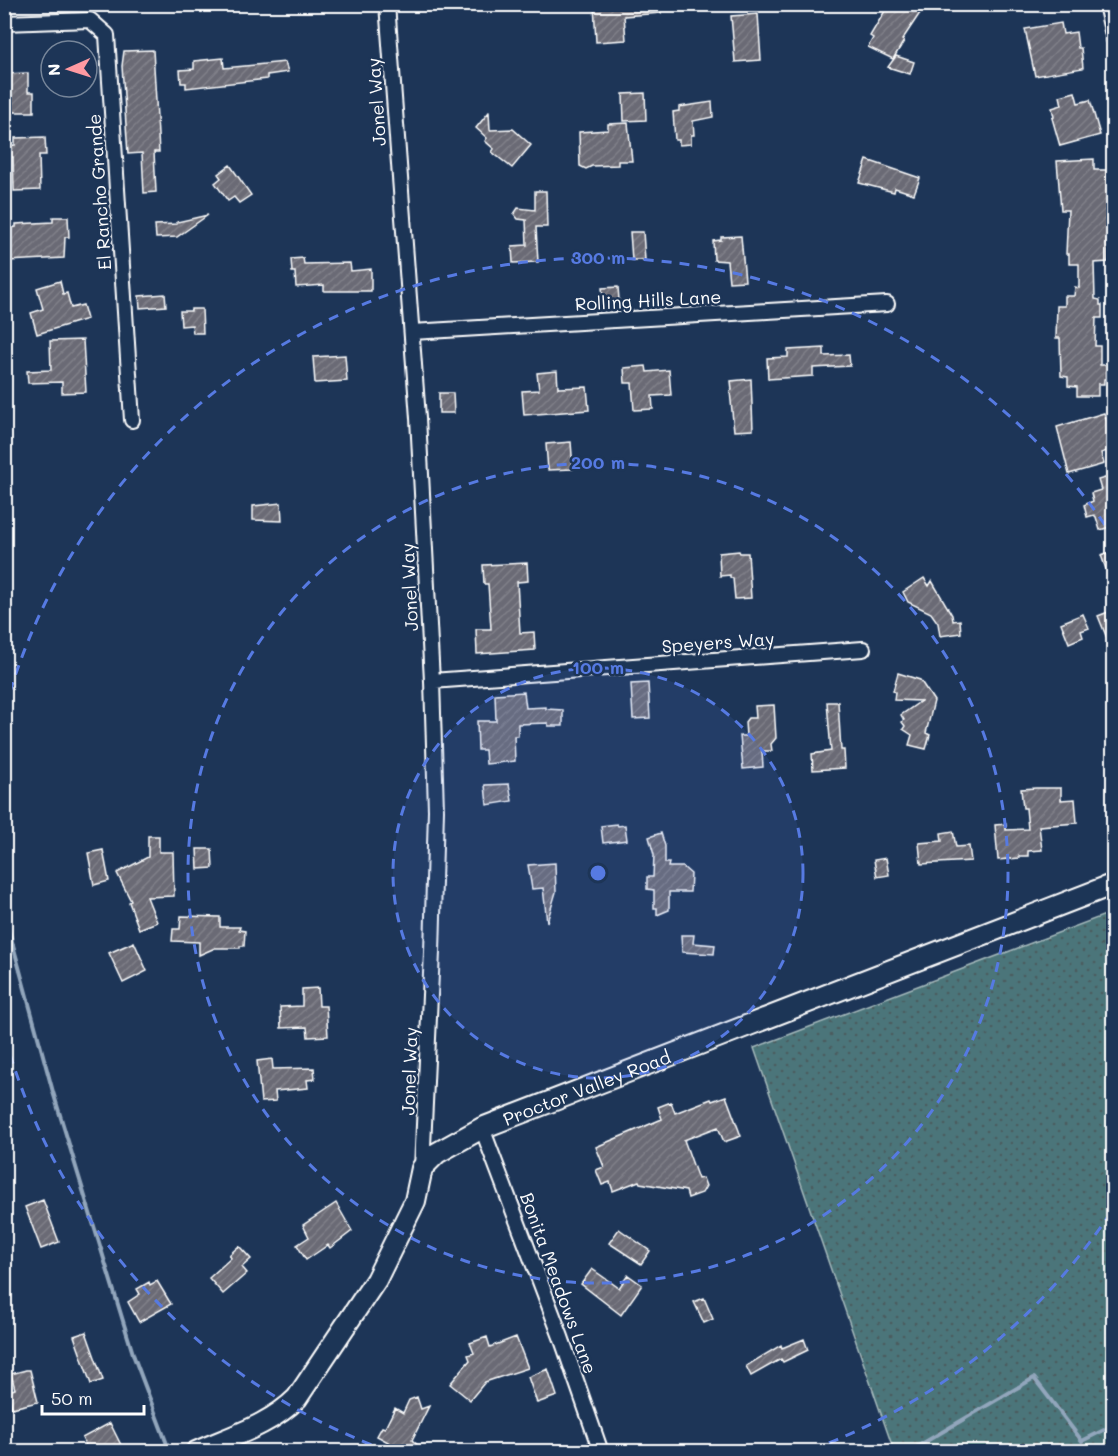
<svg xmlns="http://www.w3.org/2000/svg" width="1118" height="1456" viewBox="0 0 1118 1456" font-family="Mali,sans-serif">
<defs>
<pattern id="grass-dots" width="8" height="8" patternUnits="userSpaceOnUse" patternTransform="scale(1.5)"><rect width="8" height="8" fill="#4c757a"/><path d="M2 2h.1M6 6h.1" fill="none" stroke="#4c5c5e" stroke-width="1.8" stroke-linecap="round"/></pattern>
<pattern id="building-hatch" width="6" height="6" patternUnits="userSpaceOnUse" patternTransform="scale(1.5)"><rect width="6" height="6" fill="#6a6a74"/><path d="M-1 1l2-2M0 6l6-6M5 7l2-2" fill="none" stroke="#808089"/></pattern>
</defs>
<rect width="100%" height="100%" fill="#1d3557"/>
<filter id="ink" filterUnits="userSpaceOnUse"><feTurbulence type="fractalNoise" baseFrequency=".0167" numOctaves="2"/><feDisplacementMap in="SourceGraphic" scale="12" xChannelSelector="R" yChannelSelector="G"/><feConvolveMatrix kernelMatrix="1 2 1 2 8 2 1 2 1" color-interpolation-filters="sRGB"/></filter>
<g filter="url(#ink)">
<path fill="url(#grass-dots)" stroke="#a6babc" stroke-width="1.5" d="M1113 912V1451H894L754 1048Z"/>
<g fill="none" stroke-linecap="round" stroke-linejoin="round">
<path stroke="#92a6bc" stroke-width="4" d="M4 912 53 1092 134 1357 170 1452
M908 1452 1034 1378 1082 1441 1114 1425"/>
</g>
<path fill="url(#building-hatch)" stroke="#fff" stroke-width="1.5" d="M594 4H661V13L624 16 626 40 596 42Z
M889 4H926L902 40 904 41 893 59 868 47 873 38 870 36Z
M758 14 761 60 735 62 731 16Z
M1061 23 1063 34 1076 32 1078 48H1081L1083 68 1035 76 1025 29Z
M153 50 159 152H154L156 192 144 193 142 153 128 154 122 66 124 51Z
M896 56 914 62 910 74 888 67Z
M223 58 224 68 285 62 288 72 267 75V79L186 88V83H181L180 70 194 69V61Z
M28 73V92H34V112H4V74Z
M1075 92 1078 103 1090 100 1100 135 1060 146 1052 118 1054 117 1052 108 1062 105 1060 96Z
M645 93 646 120 624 121 623 94Z
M712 102 713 117 693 121 694 135H691V144L679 145V140H675L673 112 679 111V107Z
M489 112 490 130 513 129 531 145 512 168 492 152 494 149 485 141 487 138 476 128Z
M628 123 632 161H618V165L592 166 586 169 580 166 579 132 608 130V124Z
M45 137 46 155H39L40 190 14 191 13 157H7L6 146 15 145V138Z
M1094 159V170H1107L1112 207H1110L1108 262 1094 263 1095 299 1100 300V305H1102V318H1096L1095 346H1100V365H1107L1106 379H1104V384H1098V396H1077V387L1068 386V377L1061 376 1060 338H1056L1057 306H1065V296H1074L1075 287 1079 288V264H1069V254H1066L1068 210H1061L1057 161Z
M867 160 920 178 914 194 895 188 894 192 859 183Z
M230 165 251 195 239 203 234 197 228 201 215 183 221 178 218 174Z
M535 191H546L547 227H536L538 262 513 263 512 246 527 245 526 220 518 219 514 214 518 208 535 210Z
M208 215 177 237 156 238 155 225 177 224V222Z
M53 217H68L69 237H65L64 258 8 261 7 228 16 227V224L53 222Z
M630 232H643L645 260H632Z
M741 236 745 281 729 282 727 261 714 260 713 241 721 240V237Z
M303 258 304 264 350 263 351 271 371 269V291H324V285L296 287 295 272H292L291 259Z
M60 281 63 294 67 293 71 308 83 305 87 319 37 334 31 313 43 309 37 288Z
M618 287 619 300 604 303 602 288Z
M165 294 166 306 140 308 139 296Z
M191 309H202L203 333H193L192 325 181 326 180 311H191Z
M83 340 86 392 62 393V382L28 383 27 371 51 370 50 341Z
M824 348V356L849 355 850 366 813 368V376L768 379 767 358 788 357V350Z
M345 355 347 381 315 383 313 357Z
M646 366 647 372 669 370 671 395 652 396 653 409 634 410 632 383H625L624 368Z
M557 371 558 388 587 387 589 410 524 415 522 391 539 390 537 373Z
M751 379 753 430 734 431 730 391 732 390 731 381Z
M439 393H453L454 413H439Z
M1104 413 1111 432 1108 433 1113 449 1101 453 1104 464 1069 474 1057 427Z
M571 442 573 469 548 470 546 444Z
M1112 476 1113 482V516H1111L1113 526 1100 530 1096 517 1094 515 1087 517 1084 505 1093 501 1091 493 1101 490 1098 480Z
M281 503 282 521 253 520V506Z
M739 551 740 553H748L751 598 735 599 733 578H730V575L720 576 719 553Z
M1113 551V586H1112L1101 555Z
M527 563 528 581 517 582 520 633 534 632 535 650 477 654 476 629H491L488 584H484L483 565Z
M924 578 929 586 932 581 952 615 953 621 960 620 961 633 940 636 938 623 931 613 908 602 903 592Z
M1113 610V653L1098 616Z
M1083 614 1089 628 1081 631 1083 637 1069 643 1061 623Z
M898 673 920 680 934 701 926 733 930 735 926 749 909 745 912 735 903 729 905 726 902 722 904 720 901 715 921 701 894 700 895 692 893 691Z
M648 683 650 718 633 719 631 684Z
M524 692 526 708 546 707V709L563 710V726H548V723L518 724V736H514L515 761 486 764 485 750H478L477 721H496L495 694Z
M827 702H838L841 750H844L845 768 813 770 812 754 831 751Z
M774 705 776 738 771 744 772 751H762L763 767 743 769 740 736H746L745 722 748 718H756L755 706Z
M509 784 512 801 487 805 485 785Z
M1036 788H1061V800L1075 799 1077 823 1039 826 1042 850 1028 851V856H1019V858L998 860 995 825 1006 824V830L1028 829 1026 808H1023L1021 789Z
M617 824 618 826 625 825 627 840 603 843 601 826Z
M953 831 956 847 969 846 971 861 921 864 919 843 942 841 941 833Z
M661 833 665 846V863H669L668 867H683L691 874 690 892H669V910L657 915V908H654V890L647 889V877H653L654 855 649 837Z
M148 836H159V852H173L174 896 147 897 157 922 139 929 129 902 131 901 117 873 148 857Z
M197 849H212L213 868 198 869Z
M103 850 109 881 94 885 88 853Z
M886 858 889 875 877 877 874 860Z
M555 863 556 892 547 922 543 888 532 889 528 865Z
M181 916 220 917V927H240L239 930 245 931 244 946H240V948H215L199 955V942L172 941 173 929H180Z
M681 935H694L693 943 715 945 714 954 682 952Z
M134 942 147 971 123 983 109 953Z
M318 988 319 1006H326L328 1036 308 1037 307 1027 281 1028 280 1007 302 1006V989Z
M272 1059 273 1069 314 1068 315 1079 307 1080 308 1088 275 1091 276 1101 261 1102 257 1061Z
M726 1096 741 1136 724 1142 718 1127 684 1140 698 1179 703 1178 706 1186 702 1193 688 1198 686 1191 640 1183 639 1181 613 1191 610 1182 602 1185 596 1170 604 1167 596 1147 662 1119 658 1107 671 1102 675 1113 711 1099 712 1101Z
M43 1200 59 1242 41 1249 25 1207Z
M336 1203 352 1231 330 1248 328 1245 306 1260 297 1245 309 1237 303 1225Z
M619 1229 650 1251 641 1264 609 1243Z
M239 1246 251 1259 242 1267 247 1273 223 1294 209 1278 231 1258 229 1255Z
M592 1269 619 1288 628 1275 642 1285 621 1315 581 1284Z
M157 1281 171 1304 139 1322 128 1302 140 1294 137 1289 149 1282 150 1285Z
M704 1298 713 1319 704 1323 694 1302Z
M86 1332 103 1380 91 1384 74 1336Z
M487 1337 490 1347 516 1337 528 1368 485 1382 470 1400 450 1384 470 1360 468 1355 474 1353 470 1343Z
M804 1339 808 1350 783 1362 781 1359 751 1376 746 1366 781 1345 782 1348Z
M548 1369 557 1396 537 1403 528 1377Z
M26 1370H30L38 1402 12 1408 8 1391 15 1389 11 1374Z
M417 1397 421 1409 429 1406 412 1440 425 1452H406L377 1436 382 1427 385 1428 395 1408 403 1413 409 1400Z
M110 1423 121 1445 120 1448 112 1452H89L82 1438Z"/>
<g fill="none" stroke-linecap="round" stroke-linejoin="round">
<g stroke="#fff" stroke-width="18">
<path id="street" d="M387 4 418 418 432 681 436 810 432 952 422 1168
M1106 4 1114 40
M4 23 90 20 107 35 132 420
M412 332 887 304
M432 681 863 649
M482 1128 561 1337 601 1452"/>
</g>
<g stroke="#fff" stroke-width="24">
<g id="secondary">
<path id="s1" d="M196 1452C231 1436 269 1426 297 1398L376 1280 415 1201 422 1168 437 1153 482 1128 1114 884"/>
</g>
</g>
<use href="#street" stroke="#1d3557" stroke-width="14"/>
<use href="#secondary" stroke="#1d3557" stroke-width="20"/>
</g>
</g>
<circle cx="598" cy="873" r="205" fill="#567ae2" fill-opacity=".12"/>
<g fill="none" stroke="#567ae2" stroke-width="3" stroke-dasharray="10 8">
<circle cx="598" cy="873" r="205"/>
<circle cx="598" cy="873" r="410"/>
<path d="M1111 1212A615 615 0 0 1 808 1451M388 1451A615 615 0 0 1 5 1037M5 709A615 615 0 0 1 1111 534"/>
</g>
<g text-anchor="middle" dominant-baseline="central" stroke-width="5" stroke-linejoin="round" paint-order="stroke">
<g font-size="18" fill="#fff" stroke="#1d3557">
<text transform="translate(376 102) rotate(-94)">Jonel Way</text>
<text transform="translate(99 192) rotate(-94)">El Rancho Grande</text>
<text transform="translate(648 300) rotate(-3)">Rolling Hills Lane</text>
<text transform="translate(409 587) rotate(-93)">Jonel Way</text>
<text transform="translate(718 642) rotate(-4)">Speyers Way</text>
<text transform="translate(409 1071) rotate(-88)">Jonel Way</text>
<text stroke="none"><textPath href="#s1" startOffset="564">Proctor Valley Road</textPath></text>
<text transform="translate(559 1283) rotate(70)">Bonita Meadows Lane</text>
</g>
</g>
<circle cx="598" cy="873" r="9" fill="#567ae2" stroke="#1d3557" stroke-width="3"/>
<g font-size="18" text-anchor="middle" font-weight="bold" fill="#567ae2" stroke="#1d3557" stroke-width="5" stroke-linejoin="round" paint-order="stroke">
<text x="598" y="264">300 m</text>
<text x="598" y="469">200 m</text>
<text x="598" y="674">100 m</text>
</g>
<rect width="1118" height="1456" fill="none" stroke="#1d3557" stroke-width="24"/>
<rect x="12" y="12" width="1094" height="1432" fill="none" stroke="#fff" stroke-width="2" filter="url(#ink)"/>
<g transform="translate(69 69) rotate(267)"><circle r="28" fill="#1d3557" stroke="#77869a" stroke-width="1.5"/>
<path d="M0-4.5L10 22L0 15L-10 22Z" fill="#ff9aa2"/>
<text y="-9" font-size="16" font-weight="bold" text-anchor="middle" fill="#ffffff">N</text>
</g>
<path d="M42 1405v9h102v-9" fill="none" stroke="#ffffff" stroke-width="3"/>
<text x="51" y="1405" font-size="18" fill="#ffffff" stroke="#1d3557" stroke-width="4.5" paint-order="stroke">50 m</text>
</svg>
